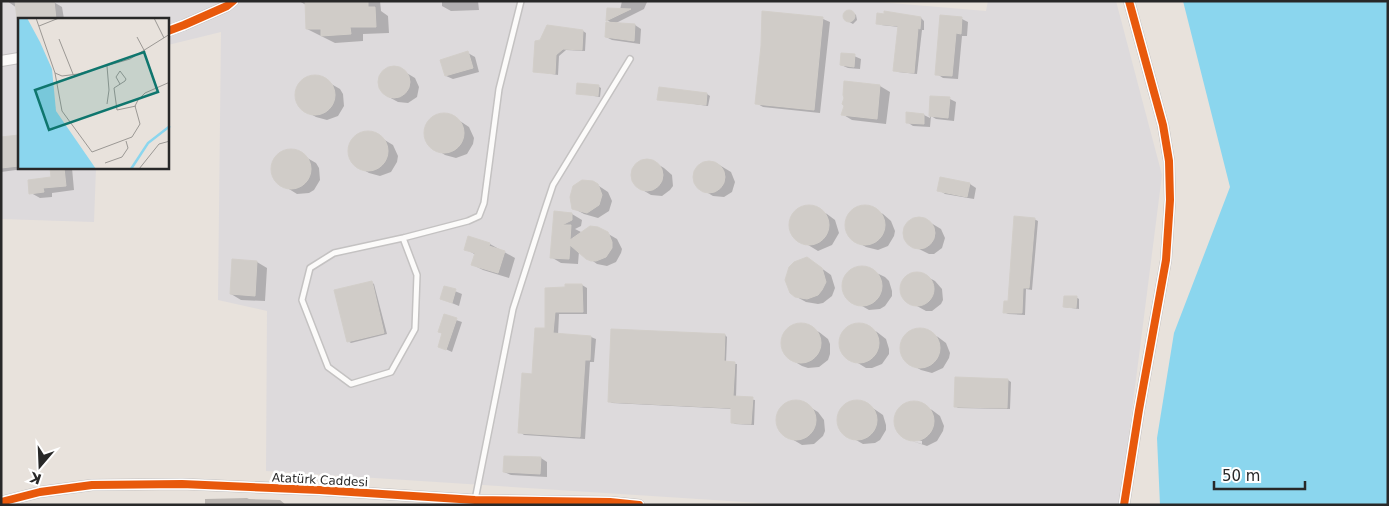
<svg xmlns="http://www.w3.org/2000/svg" width="1389" height="506" viewBox="0 0 1389 506" font-family="'DejaVu Sans',sans-serif">
<rect width="100%" height="100%" fill="#e8e2dc"/>
<path fill="#dddadc" d="M1 1H867L986 11 988 1H1116L1162 175 1120 505H789L266 471 267 311 218 300 221 32 168 45V19H19V168H96L94 222 1 219Z"/>
<path fill="#8bd6ee" d="M1183 1H1388V505H1160L1157 438 1174 333 1230 187Z"/>
<path fill="#0003" d="M7 1H52L62 7 64 19H19V21L17 8Z
M299 1H380L381 11 388 16 389 33 363 34V41L335 43 307 29 306 5Z
M442 1H478L479 10 451 11 442 6Z
M622 1 647 2 644 9 614 24 635 25 641 29 640 44 612 40 606 37 613 24 607 20 620 10Z
M851 11 856 15 857 20 853 24 844 19 845 12Z
M763 13 823 19 830 22 820 113 763 107 756 103 762 46Z
M921 18 924 21V30H922L917 74 898 72 894 70 899 27 881 25 878 23Z
M962 19 968 22 967 36H962L958 79 943 78 937 74Z
M583 31 586 33 585 51 566 50 559 56 558 75 534 71Z
M468 53 475 57 479 72 453 79 446 76Z
M854 56 861 59 860 69 848 68 841 65Z
M390 68 400 69 415 78 419 87 417 97 408 103 398 102 387 96 380 88 379 78 381 74Z
M319 77 340 89 343 94 344 106 338 116 327 120 316 117 305 111 297 102 296 90 303 81 308 78Z
M598 86 601 88 600 97 577 93Z
M880 86 890 92 886 124 852 120 842 114Z
M707 94 710 96 708 106 659 99Z
M932 97 950 99 956 102 954 121 936 119 931 116 930 127 913 126 907 122 908 113 924 115 930 118Z
M443 114 454 117 469 127 474 138 473 144 467 154 456 158 445 155 430 145 425 134 428 123 432 119Z
M361 133H373L393 145 398 156 397 162 391 172 380 176 369 173 358 167 351 158 350 146 356 136Z
M19 136V168H31L1 172V138Z
M295 151 316 163 319 168 320 180 314 190 309 193 297 194 276 181 273 176 272 165 279 155 283 152Z
M644 161 654 162 664 168 672 175 673 186 670 190 662 196 651 195 641 189 633 181 632 176 635 166Z
M705 162 716 163 731 172 735 182 732 192 724 197 713 196 698 187 694 178 697 168Z
M51 168H72L74 190 52 193V197L40 198 31 193 52 178Z
M593 182 608 192 612 201 609 211 598 218 584 214 573 208Z
M970 184 976 188 974 199 945 194 939 190Z
M811 206 827 214 835 220 839 233 832 245 818 251 795 237 790 225 791 219 799 209Z
M867 206 883 214 891 221 895 231 894 236 888 246 878 250 866 247 855 241 851 238 846 226 847 219 855 209Z
M555 213 572 214 582 220 581 226 575 229 581 232V234L598 228 617 239 622 249 621 253 616 262 607 266 597 264 579 251 578 264 561 263 551 257Z
M916 219 926 220 941 229 945 238 942 248 934 254H929L909 244 904 234 907 224Z
M1034 219 1038 221 1032 290 1026 289 1025 315 1008 314 1004 312 1009 303Z
M490 244 515 258 509 278 483 270 473 265 476 255 466 249Z
M234 260 257 262 267 268 265 301 241 300 231 294Z
M817 265 831 275 835 288 832 296 823 303 818 304 806 302 795 296Z
M864 267 885 277 889 281 892 291V296L885 306 880 309 869 310 848 298 845 292 843 286 847 274 852 270Z
M913 274 924 275 935 281 942 289 943 300 941 304 932 311H926L906 300 901 290 904 280Z
M371 282 374 284 387 334 351 343 348 341Z
M582 285 587 288V314H559L558 335 591 337 596 339 594 362H590L585 439 524 435 520 432 533 375 547 330 566 289Z
M445 287 462 294 459 306 442 299Z
M1076 297 1079 299V309L1064 307Z
M444 316 462 322 452 352 439 346 443 334 440 332Z
M862 324 877 332 886 339 889 349V354L882 364 872 368H866L845 355 841 344 844 331 849 327Z
M803 325 819 332 828 339 830 344V354L828 360 819 367 808 368 802 366 792 360 784 350 783 338 791 328Z
M922 329 938 337 946 343 950 353 949 358 943 368 932 373 921 370 910 364 906 360 901 348 905 336 910 332Z
M725 335 727 337 726 363 737 364 736 397 755 400 754 425 735 424 732 422 733 409 612 403 609 401Z
M1008 380 1011 382 1010 409 958 408 955 406Z
M852 401 864 402 883 415 886 425V430L880 440 875 443 863 444 842 432 839 427V414L846 404Z
M791 402 803 403 818 412 824 420 825 431 823 436 814 444 802 445 797 442 786 436 778 427V414L781 409Z
M916 402 932 410 940 416 944 426 943 431 937 441 927 446 912 441 922 444V441L904 437 900 433 895 421 896 415 904 405Z
M541 458 547 462V477L511 475 504 472Z
M247 498 249 499 280 500 286 505H189L205 504V499Z"/>
<path fill="#d0ccc8" stroke="#d2cec9" d="M15 1H54L56 19H17Z
M305 1H368V7H375L376 27H350L351 34 321 36V29H306Z
M607 8 631 9 606 21Z
M843 16a6 6 0 1 1 12 0a6 6 0 1 1-12 0Z
M762 11 823 17 814 110 755 104 761 46Z
M884 11 921 17 920 29 918 28 914 73 893 71 898 26 876 24 877 13 884 14Z
M940 15 962 17 961 34 956 33 952 76 935 75Z
M606 22 635 24 634 41 605 37Z
M547 25 583 30 582 50 563 49 556 55 555 74 533 72 535 41 540 40Z
M468 51 473 68 445 76 440 60Z
M841 53 855 54 854 67 840 65Z
M378 82a16 16 0 1 1 32 0a16 16 0 1 1-32 0Z
M295 95a20 20 0 1 1 40 0a20 20 0 1 1-40 0Z
M844 81 880 85 877 119 841 115 844 106 842 104 844 98 843 95Z
M577 83 599 85 598 96 576 94Z
M659 87 707 93 706 105 657 100Z
M930 96 950 97 948 118 929 116Z
M906 112 924 114V124L906 123Z
M424 133a20 20 0 1 1 40 0a20 20 0 1 1-40 0Z
M348 151a20 20 0 1 1 40 0a20 20 0 1 1-40 0Z
M19 135V166L1 168V137Z
M271 169a20 20 0 1 1 40 0a20 20 0 1 1-40 0Z
M631 175a16 16 0 1 1 32 0a16 16 0 1 1-32 0Z
M693 177a16 16 0 1 1 32 0a16 16 0 1 1-32 0Z
M50 168H64L66 186 43 188 44 192 29 194 28 180 51 177Z
M940 177 970 183 967 197 937 191Z
M582 180 593 181 598 184 602 195 599 205 587 213 572 209 570 197 573 186Z
M789 225a20 20 0 1 1 40 0a20 20 0 1 1-40 0Z
M845 225a20 20 0 1 1 40 0a20 20 0 1 1-40 0Z
M554 211 572 213V220L562 225H571L570 240 590 226 598 227 608 232 612 242V248L606 257 596 261H591L586 259 570 245 569 259 550 258Z
M1014 216 1035 218 1029 288H1023L1022 313H1003L1004 301H1008Z
M903 233a16 16 0 1 1 32 0a16 16 0 1 1-32 0Z
M468 236 490 243 489 246 505 251 498 273 471 265 475 253 464 250Z
M807 257 822 268 826 282 822 290 818 295 807 299 795 297 790 293 785 280 789 267 794 262Z
M232 259 257 261 255 296 230 294Z
M842 286a20 20 0 1 1 40 0a20 20 0 1 1-40 0Z
M900 289a17 17 0 1 1 34 0a17 17 0 1 1-34 0Z
M372 281 384 333 347 342 334 290Z
M565 284H582L583 312H555L553 333 591 336 590 360H585L580 437 518 433 522 373 532 374 535 328H545V288L565 287Z
M444 286 456 289 452 303 440 299Z
M1064 296H1077L1076 308 1063 307Z
M444 314 457 318 446 350 438 347 442 333 438 332Z
M839 343a20 20 0 1 1 40 0a20 20 0 1 1-40 0Z
M781 343a20 20 0 1 1 40 0a20 20 0 1 1-40 0Z
M900 348a20 20 0 1 1 40 0a20 20 0 1 1-40 0Z
M611 329 725 334 724 361 735 362 733 396 753 397 751 424 731 423V408L608 402Z
M955 377 1008 379 1007 408 954 407Z
M837 420a20 20 0 1 1 40 0a20 20 0 1 1-40 0Z
M776 420a20 20 0 1 1 40 0a20 20 0 1 1-40 0Z
M894 421a20 20 0 1 1 40 0a20 20 0 1 1-40 0Z
M504 456 541 457 540 474 503 472Z"/>
<g fill="none" stroke-linecap="round" stroke-linejoin="round">
<g stroke="#c4c2c2" stroke-width="8">
<path id="service" d="M403 238 417 275 415 329 391 372 351 384 328 367 302 300 310 268 334 253 403 238 468 221 479 216 484 203 499 89 521 1
M475 500 513 309 545 209 553 185 630 59"/>
</g>
<g stroke="#c4c2c2" stroke-width="12">
<path id="minor" d="M168 31 184 25 227 6 233 1
M1 61 19 58
M1 502 40 492 92 485 182 484 320 490 475 500 610 502 639 505
M1124 505 1139 410 1166 260 1170 200 1169 161 1163 125 1129 1"/>
</g>
<use href="#service" stroke="#fcfbfa" stroke-width="5"/>
<use href="#minor" stroke="#fcfbfa" stroke-width="10"/>
<g stroke="#fff" stroke-width="11">
<path id="cycleway" d="M168 31 184 25 227 6 233 1
M1 502 40 492 92 485 182 484 320 490 475 500 610 502 639 505
M1124 505 1139 410 1166 260 1170 200 1169 161 1163 125 1129 1"/>
</g>
<use href="#cycleway" stroke="#e8590c" stroke-width="8"/>
</g>
<g text-anchor="middle" dominant-baseline="central" stroke-width="5" stroke-linejoin="round" paint-order="stroke">
<g font-size="12" fill="#282828" stroke="#fff">
<text transform="translate(320 480) rotate(3)">Atatürk Caddesi</text>
</g>
</g>
<g transform="translate(18 18)">
<rect width="151" height="151" fill="#e8e2dc"/>
<path d="M0 0H9L22 24 34 51 38 93 78 151H0Z" fill="#8bd6ee"/>
<path fill="none" stroke="#8bd6ee" stroke-width="2.5" d="M113 151 130 125 152 108"/>
<path fill="none" stroke="#9b9894" stroke-width="1" d="M18 0 37 55 44 93 74 134 114 119 122 106 117 88 120 82 127 75 152 64M136 0 146 20M21 8 41 0M119 19 127 34M41 21 55 56M37 55 44 58 60 56 112 41 152 16M102 66 98 59 102 53 108 61 107 63 96 70 99 92 118 88M89 86 91 72 89 48M87 145 104 139 110 130 108 123M121 151 141 126 152 123"/>
<path fill="#0f766e" fill-opacity="0.15" stroke="#0f766e" stroke-width="2.5" d="M126 34 140 74 31 112 17 72Z"/>
<rect width="151" height="151" fill="none" stroke="#282828" stroke-width="2.5"/>
</g>
<rect width="1389" height="506" fill="none" stroke="#282828" stroke-width="5"/>
<g transform="translate(40 466) rotate(199)" stroke="#ffffff" stroke-width="4" paint-order="stroke">
<path d="M0-4L9 19L0 12L-9 19Z" fill="#282828"/>
<text y="-8" font-size="14" font-weight="bold" text-anchor="middle" fill="#282828">K</text>
</g>
<path d="M1214 481v8h91v-8" fill="none" stroke="#282828" stroke-width="2.5"/>
<text x="1222" y="481" font-size="15" fill="#282828" stroke="#ffffff" stroke-width="4" paint-order="stroke">50 m</text>
</svg>
